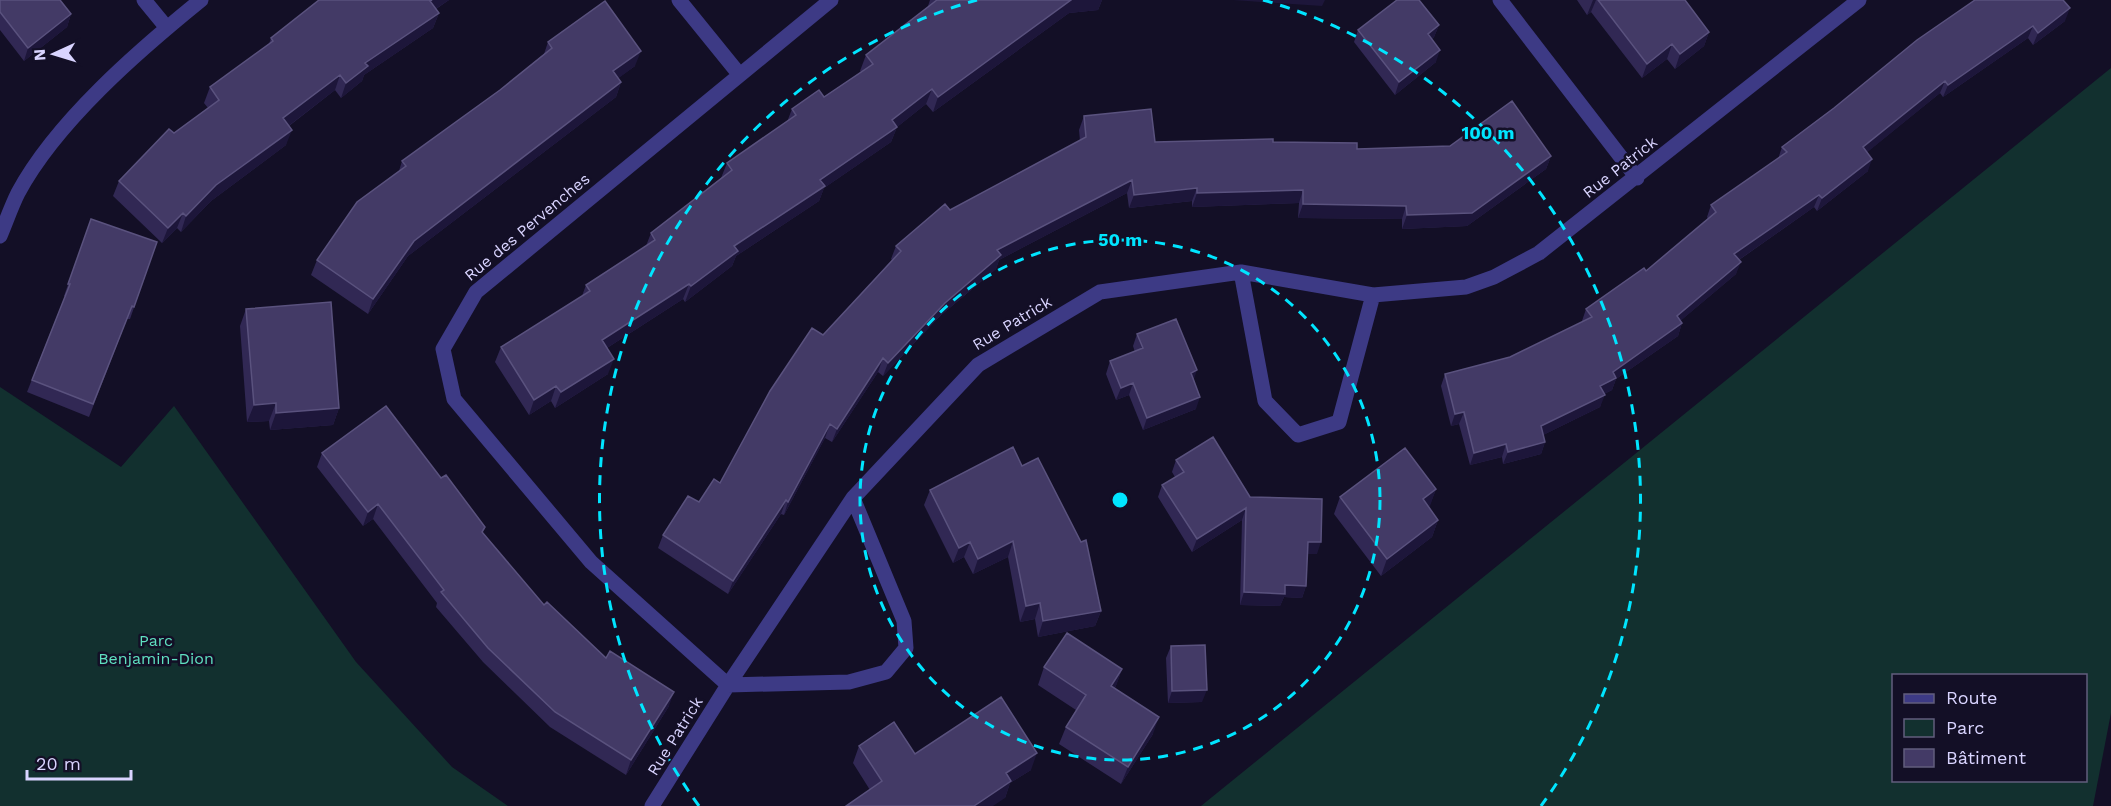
<svg xmlns="http://www.w3.org/2000/svg" width="2111" height="806" viewBox="0 0 2111 806" font-family="'Work Sans',sans-serif">
<rect width="100%" height="100%" fill="#130f26"/>
<path fill="#12302f" fill-rule="evenodd" d="M2111 68V713L2093 806H1201ZM1894 676H2086V780H1894Z
M0 387 121 467 174 406 356 662 452 767 508 806H0Z"/>
<g fill="none" stroke-linecap="round" stroke-linejoin="round">
<path stroke="#3d3a85" stroke-width="15" d="M144 0 167 28
M679 0 739 74
M831 0 476 292 443 349 454 399 591 562 728 685 849 682 886 672 906 648 904 621 853 498
M1500 0 1637 178
M0 236C6 222 11 207 18 193 56 122 138 51 201 0
M1241 272 1265 401 1298 435 1339 422 1373 295
M652 806 728 685 853 498 978 365 1100 292 1241 272 1373 295 1466 287 1494 277 1539 253 1859 0"/>
</g>
<path fill="#312854" d="M0 0 71 14 67 27 24 61 0 30Z
M319 0H449L436 9 439 13 433 28 364 75 362 81 341 98 335 90 289 126 286 145 211 201 181 232 177 228 162 243 113 196 119 181 174 133 208 108 204 103 210 87 269 44 271 38Z
M930 0H1102L1098 10 1069 13 933 112 926 104 897 127 891 142 824 188 819 201 736 256 732 266 685 302 683 299 607 348 608 374 555 408 551 401 529 415 495 362 501 347 582 296 586 285 646 246 651 233 721 178 727 163 787 122 792 109 824 97 861 72 860 71 866 55 928 7V6Z
M1577 0H1685L1709 32 1704 46 1675 69 1667 59 1642 78 1591 12 1587 15Z
M2065 21 2033 45 2028 38 1943 97 1940 93 1867 152 1868 171 1817 211 1814 207 1739 260 1736 274 1680 321 1682 323 1678 336 1616 379 1612 390 1604 394 1600 407 1543 435 1545 442 1541 454 1503 464 1502 457 1470 465 1459 424 1451 426 1441 386 1445 374 1510 357 1583 322 1582 321 1586 309 1646 271 1708 219 1707 217 1711 205 1778 159 1782 147 1834 108 1917 40Z
M1439 25 1434 37 1432 39 1436 62 1395 95 1354 42 1358 30Z
M548 42 635 66 618 78 621 82 616 97 408 256 368 314 311 275 317 260 399 171 402 161 500 90 544 54Z
M1084 116 1155 142H1273L1357 149 1551 156 1546 169 1467 226 1402 229V219L1298 218 1299 203 1192 207V201L1129 208 1127 193 999 260 996 269 940 316 883 376 878 372 832 442 825 438 784 515 781 514 728 594 658 548 663 535 720 483 823 335 892 260 891 259 896 246 950 210 1080 141 1079 130Z
M91 219 157 242 130 319H127L89 417 27 392 65 296H64Z
M246 309 339 408 333 425 270 430 269 421 247 422 240 326Z
M1137 334 1193 380 1196 409 1143 430 1129 395 1116 400 1106 374 1110 361 1135 352 1133 346Z
M322 453 441 478 483 533 544 605 606 658 669 706 626 775 550 727 483 662 436 607 437 603 373 519 363 526 317 467Z
M1176 460 1250 497 1317 554H1307L1306 586 1302 598 1284 597 1280 606 1240 605 1242 520 1192 552 1158 497 1162 485 1175 477 1172 472Z
M1022 466 1101 611 1095 626 1038 637 1035 619 1020 622 1008 557 973 574 964 557 953 563 924 505 930 490Z
M1436 489 1429 507 1438 520 1432 537 1381 576 1334 514 1340 497Z
M1171 646 1202 702 1168 703 1166 658Z
M1044 667 1122 669 1115 688 1153 734 1121 784 1059 744 1066 727 1076 710 1038 685Z
M859 746 915 754 1031 770 1010 783 1005 798 870 790 853 763Z"/>
<path fill="#1d163a" d="M432 0H449L425 16 430 1Z
M1071 0H1102L1098 10 1069 13 933 112 938 97Z
M1233 0H1325L1322 6Z
M1593 0H1596L1591 12 1587 15Z
M2070 8 2065 21 2033 45 2038 33Z
M439 13 433 28 364 75 362 81 341 98 346 83 365 63Z
M71 14 67 27 24 61 28 48Z
M1439 25 1434 37 1423 46 1428 34Z
M2033 26 2028 38 1943 97 1948 85Z
M1709 32 1704 46 1675 69 1680 54Z
M1672 44 1667 59 1642 78 1647 64Z
M1440 50 1436 62 1395 95 1399 82Z
M641 51 635 66 608 86 613 71Z
M340 75 335 90 278 134 283 118Z
M1945 81 1940 93 1859 159 1863 147Z
M621 82 616 97 408 256 368 314 373 299 414 241Z
M932 89 926 104 897 127 891 142 824 188 819 201 736 256 732 266 685 302 691 286 734 246 820 180 892 120Z
M292 130 286 145 211 201 181 232 186 216 216 185Z
M1551 156 1546 169 1467 226 1402 229 1407 215Z
M1872 159 1868 171 1817 211 1822 198Z
M1132 180 1127 193 999 260 996 269 940 316 883 376 888 363 945 303 997 250Z
M1197 188 1192 201 1129 208 1134 195Z
M1303 190 1299 203 1192 207 1197 193Z
M1819 195 1814 207 1730 266 1734 254Z
M1303 204 1406 206 1402 219 1298 218Z
M183 213 177 228 162 243 168 228Z
M1741 262 1736 274 1672 328 1677 316Z
M689 284 683 299 596 355 602 340Z
M1682 323 1678 336 1616 379 1612 390 1596 398 1600 386 1613 372Z
M883 358 878 372 832 442 837 429Z
M614 359 608 374 555 408 561 392Z
M1197 370 1193 382 1191 373Z
M1133 383 1129 395 1116 400 1121 388Z
M556 386 551 401 529 415 534 400Z
M1605 395 1600 407 1537 438 1541 426Z
M1200 397 1196 409 1143 430 1147 418Z
M276 403 269 421 247 422 254 405Z
M339 408 333 425 270 430 276 413Z
M1464 412 1459 424 1451 426 1455 414Z
M830 424 825 438 784 515 788 502Z
M1545 442 1541 454 1503 464 1508 452Z
M1506 444 1502 457 1470 465 1474 453Z
M1436 489 1430 506 1417 516 1423 499Z
M786 500 781 514 728 594 733 581Z
M378 504 373 519 363 526 368 512Z
M1246 508 1242 520 1192 552 1197 539Z
M1438 520 1432 537 1381 576 1387 559Z
M1013 541 1008 557 973 574 978 559Z
M970 542 964 557 953 563 959 548Z
M1308 542H1321L1317 554H1303Z
M1285 585 1306 586 1302 598 1284 597 1280 606 1240 605 1244 592Z
M1040 603 1035 619 1020 622 1026 606Z
M1101 611 1095 626 1038 637 1043 621Z
M1122 669 1116 686 1105 703 1111 686Z
M1207 690 1202 702 1168 703 1172 691Z
M674 692 669 706 626 775 631 760Z
M1159 717 1153 734 1121 784 1128 767Z
M1037 753 1031 770 1010 783 1005 798 993 806H974L1006 773Z"/>
<path fill="#433a66" stroke="#5a527e" stroke-width="1.5" d="M0 0H60L71 14 28 48 0 12Z
M319 0H432L430 1 439 13 365 63 368 66 346 83 340 75 283 118 292 130 216 185 186 216 183 213 168 228 119 181 169 129 174 133 219 100 210 87 273 41 271 38Z
M937 0H1071L938 97 932 89 892 120 897 127 820 180 825 186 734 246 738 251 691 286 689 284 602 340 614 359 561 392 556 386 534 400 501 347 590 291 586 285 655 240 651 233 732 170 727 163 796 115 792 109 819 90 824 97 873 64 866 55Z
M1397 0H1419L1439 25 1428 34 1440 50 1399 82 1358 30Z
M1598 0H1685L1709 32 1680 54 1672 44 1647 64Z
M1975 0H2063L2070 8 2038 33 2033 26 1948 85 1945 81 1863 147 1872 159 1822 198 1819 195 1734 254 1741 262 1677 316 1682 323 1613 372 1616 378 1600 386 1605 395 1541 426 1545 442 1508 452 1506 444 1474 453 1464 412 1455 414 1445 374 1510 357 1592 317 1586 309 1644 268 1646 271 1716 212 1711 205 1787 152 1782 147 1834 108 1917 40Z
M605 1 641 51 613 71 621 82 414 241 373 299 317 260 357 202 406 166 402 161 500 90 552 48 548 42Z
M1512 101 1551 156 1472 213 1407 215 1406 206 1303 204V190L1197 193V188L1134 195 1132 180 997 250 1001 255 945 303 888 363 883 358 837 429 830 424 788 502 786 500 733 581 663 535 688 496 699 502 714 479 720 483 770 391 812 328 823 335 901 251 896 246 945 204 950 210 1086 137 1084 116 1151 109 1155 142 1273 139V142L1357 143V149L1450 146Z
M91 219 157 242 134 307 132 306 93 404 32 380 70 284H68Z
M331 302 339 408 276 413V403L254 405 246 309Z
M1176 319 1197 370 1191 373 1200 397 1147 418 1133 383 1121 388 1110 361 1143 348 1137 334Z
M386 406 441 478 446 475 485 527 482 532 544 605 547 602 606 658 610 651 674 692 631 760 555 712 488 648 441 592 444 590 378 504 368 512 322 453Z
M1213 437 1250 497 1322 499 1321 542H1308L1306 586 1285 585V594L1244 592 1246 508 1197 539 1162 485 1184 472 1176 460Z
M1013 447 1022 466 1038 458 1081 542 1086 540 1101 611 1043 621 1040 603 1026 606 1013 541 978 559 970 542 959 548 930 490Z
M1405 448 1436 489 1423 499 1438 520 1387 559 1340 497Z
M1067 633 1122 669 1111 686 1159 717 1128 767 1066 727 1086 695 1044 667Z
M1205 645 1207 690 1172 691 1171 646Z
M1001 697 1037 753 1006 773 1011 781 974 806H846L882 781 859 746 894 722 915 754Z"/>
<g fill="none" stroke="#00e5ff" stroke-width="3" stroke-dasharray="10 8">
<circle cx="1120" cy="500" r="260"/>
<path d="M699 806A520 520 0 0 1 977 0M1263 0A520 520 0 0 1 1541 806"/>
</g>
<g text-anchor="middle" dominant-baseline="central" stroke-width="5" stroke-linejoin="round" paint-order="stroke">
<g font-size="16" fill="#d9d4ff" stroke="#130f26">
<text transform="translate(1620 167) rotate(-38)">Rue Patrick</text>
<text transform="translate(527 227) rotate(-40)">Rue des Pervenches</text>
<text transform="translate(1012 323) rotate(-31)">Rue Patrick</text>
<text transform="translate(675 736) rotate(-58)">Rue Patrick</text>
</g>
<g font-size="16" fill="#5fe0c0" stroke="#130f26">
<text x="156" y="640">Parc<tspan x="156" dy="18">Benjamin-Dion</tspan></text>
</g>
</g>
<circle cx="1120" cy="500" r="9" fill="#00e5ff" stroke="#130f26" stroke-width="3"/>
<g font-size="18" text-anchor="middle" font-weight="bold" fill="#00e5ff" stroke="#130f26" stroke-width="5" stroke-linejoin="round" paint-order="stroke">
<text x="1488" y="139">100 m</text>
<text x="1120" y="246">50 m</text>
</g>
<rect x="1892" y="674" width="195" height="108" fill="#130f26" stroke="#625e7d" stroke-width="1.5"/>
<rect x="1904" y="694" width="30" height="9" fill="#3d3a85" stroke="#625e7d" stroke-width="1.5"/>
<text x="1946" y="704" font-size="18" fill="#d9d4ff">Route</text>
<rect x="1904" y="719" width="30" height="18" fill="#12302f" stroke="#625e7d" stroke-width="1.5"/>
<text x="1946" y="734" font-size="18" fill="#d9d4ff">Parc</text>
<rect x="1904" y="749" width="30" height="18" fill="#433a66" stroke="#625e7d" stroke-width="1.5"/>
<text x="1946" y="764" font-size="18" fill="#d9d4ff">Bâtiment</text>
<g transform="translate(54 54) rotate(266)" stroke="#130f26" stroke-width="4.5" paint-order="stroke">
<path d="M0-4.5L10 22L0 15L-10 22Z" fill="#d9d4ff"/>
<text y="-9" font-size="16" font-weight="bold" text-anchor="middle" fill="#d9d4ff">N</text>
</g>
<path d="M27 770v9h104v-9" fill="none" stroke="#d9d4ff" stroke-width="3"/>
<text x="36" y="770" font-size="18" fill="#d9d4ff" stroke="#130f26" stroke-width="4.5" paint-order="stroke">20 m</text>
</svg>
